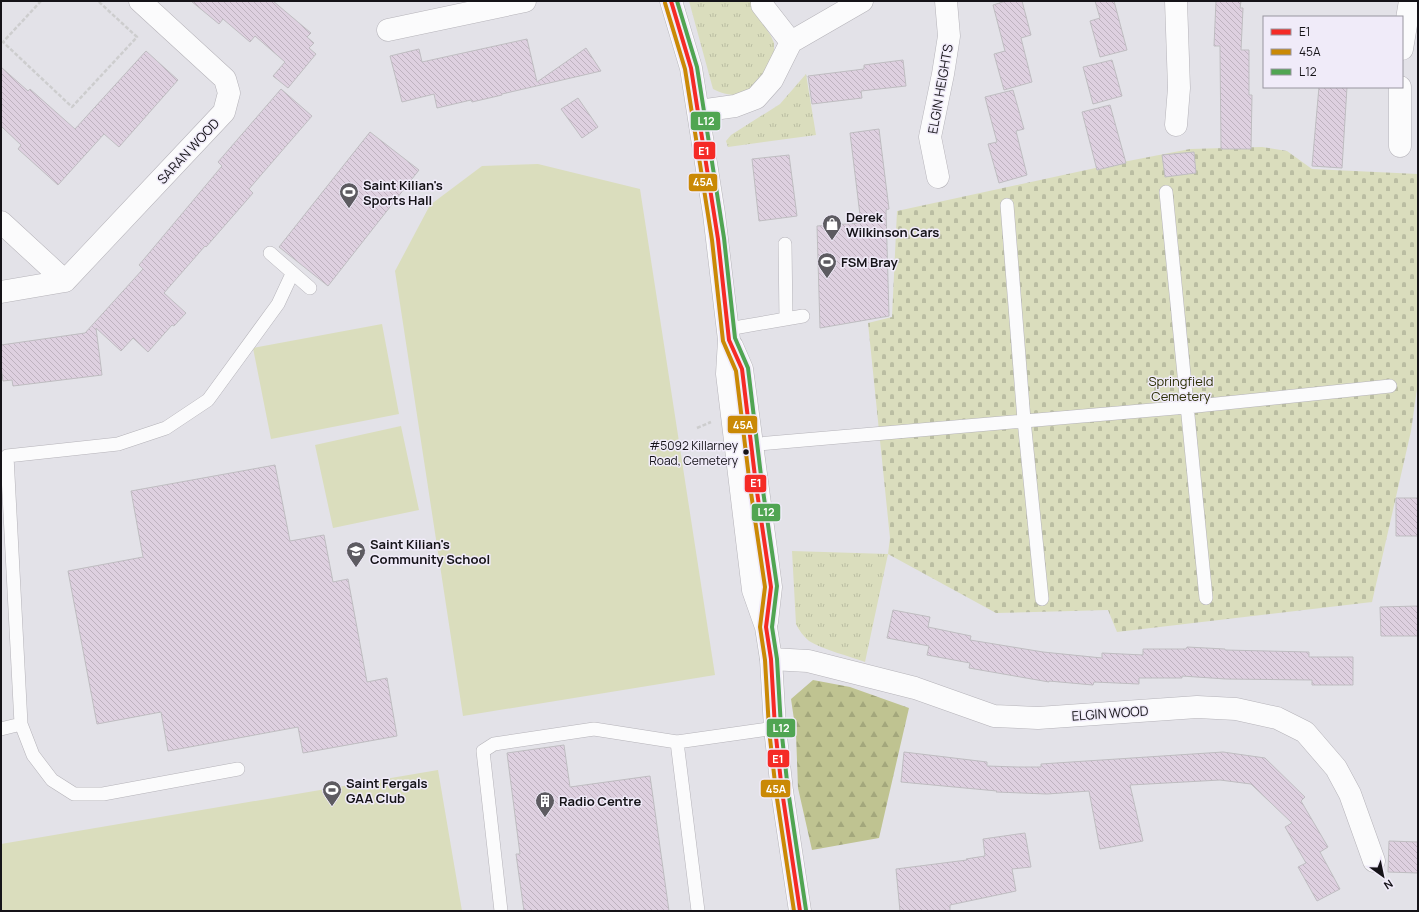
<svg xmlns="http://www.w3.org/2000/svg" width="1419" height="912" viewBox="0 0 1419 912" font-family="Manrope,sans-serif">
<defs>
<pattern id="grass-tufts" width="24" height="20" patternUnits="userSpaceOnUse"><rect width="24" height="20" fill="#daddbd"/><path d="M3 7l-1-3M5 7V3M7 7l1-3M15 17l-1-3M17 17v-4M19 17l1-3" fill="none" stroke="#babda2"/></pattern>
<pattern id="forest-firs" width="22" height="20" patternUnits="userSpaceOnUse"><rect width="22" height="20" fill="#bfc391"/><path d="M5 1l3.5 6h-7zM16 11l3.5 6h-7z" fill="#a3a77c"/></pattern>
<pattern id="cemetery-stones" width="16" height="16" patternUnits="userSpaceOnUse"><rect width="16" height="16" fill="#daddbd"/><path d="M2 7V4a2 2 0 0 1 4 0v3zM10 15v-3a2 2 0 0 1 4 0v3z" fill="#babda2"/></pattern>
<pattern id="building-back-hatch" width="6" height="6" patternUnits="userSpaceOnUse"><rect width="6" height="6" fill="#ded0e0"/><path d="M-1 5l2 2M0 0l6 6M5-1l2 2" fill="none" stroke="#beb2bf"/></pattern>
</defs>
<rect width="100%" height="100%" fill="#e3e2e8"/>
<path fill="url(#grass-tufts)" d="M689 1H751L757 15 771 36 774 43V56L764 84C742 94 736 100 713 89Z
M806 74 816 135 728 147 726 141 731 135 780 104Z
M792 551 888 554 865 662C849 656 824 650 809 641 803 636 799 630 796 624Z"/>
<path fill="url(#forest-firs)" d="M813 680 850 687 909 708 879 838 812 850 798 788 796 733 791 699Z"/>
<path fill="url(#cemetery-stones)" d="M1262 147 1287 151 1312 169 1418 174V382L1411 431 1372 602 1117 632 1108 610 996 613 888 554 890 538 868 323 892 317 897 211 1123 162 1190 149Z"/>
<path fill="#daddbd" d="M538 164 640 189 715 675 463 716 395 271 430 205 482 166Z
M382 324 399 414 271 439 253 348Z
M401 426 419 510 333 528 315 445Z
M438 770 462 911H1V844Z"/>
<path fill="url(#building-back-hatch)" stroke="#bfbdc1" d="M191 1H273L311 33 307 37 314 43 309 48 316 54 288 88 273 76 285 62 255 36 250 42 223 19 219 24Z
M1006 1H1022L1031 35 1021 38 1032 82 1004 90 994 54 1005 51 993 5Z
M1095 1H1114L1127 50 1100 57 1090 21 1100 18Z
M1216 1H1241L1240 8H1243L1241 50H1249V95H1252L1251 149H1221L1220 46H1214Z
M527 39 537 82 586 48 601 71 502 94V95L472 102 471 100 437 108 434 94 402 102 390 56 419 49 422 62Z
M146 51 178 80 119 147 104 134 58 185 18 149 21 145 1 126V67L28 91 30 89 75 129Z
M903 60 906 86 861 91 862 98 812 104 808 76 864 69V65Z
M1112 60 1122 96 1093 104 1083 67Z
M1319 87H1347L1342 168 1312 166Z
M281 89 312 116 249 189 253 193 206 247 205 246 164 293 186 313 174 326 172 325 148 352 133 338 121 351 96 328 102 375 13 386 12 380 3 381 1 367V345L85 333 143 269 139 265 222 166 218 162Z
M1013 90 1024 129 1016 131 1027 175 999 183 988 144 997 142 985 97Z
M578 98 598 127 582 138 561 109Z
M1110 105 1126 163 1097 170 1082 112Z
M879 129 889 209 886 210 889 316 820 328 817 226 861 223 850 133Z
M370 132 419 170 328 286 279 247Z
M1194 152 1196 173 1165 177 1162 155Z
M789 155 797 216 759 221 752 159Z
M275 465 290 541 324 535 333 582 348 579 367 682 387 678 397 736 303 753 298 727 168 751 161 712 97 724 68 571 143 557 131 491Z
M1396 498H1418V536H1396Z
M1418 606V636H1381L1380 607Z
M893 610 930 617 928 627 971 636 970 640 1043 652 1102 658V653L1143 655V649H1186L1187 647 1225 649V650L1309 652V657H1353V685H1312V680L1226 679 1182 676V678H1139V684L1094 682 1093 685 1049 681V682L969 668 970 663 927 655 929 646 887 638Z
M564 745 570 787 650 776 669 911H524L516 854H520L507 753Z
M904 752 987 762V766L1017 767H1041V764L1223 752 1265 758 1305 797 1301 801 1328 847 1320 852 1340 889 1317 901 1298 867 1306 863 1285 827 1292 823 1251 784 1220 780 1130 785 1143 841 1100 849 1089 791 1047 794 996 792 997 791 901 782Z
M1025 833 1031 867 1012 869 1016 891 950 905V911H900L896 869 967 860 966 859 985 856 983 839Z
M1389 841 1418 842V873L1388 872Z"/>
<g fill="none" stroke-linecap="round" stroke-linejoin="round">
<g stroke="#b5b3b9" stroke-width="14">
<path id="service" d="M1166 192 1206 598
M1007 205 1024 420 1042 599
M785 244 786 319
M270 253 310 288
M728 329 803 316
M746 445 1187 407 1390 386
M1 729 21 724
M677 742 698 911
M238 769 103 794H74L52 780 33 755 21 724 7 456 118 444 166 428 208 400 278 304 292 274
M501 911 483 751 494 744 594 729 677 742 775 728"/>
</g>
<g stroke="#b5b3b9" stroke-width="23">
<path id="minor" d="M762 1V5L791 42
M388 30 525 1
M1402 49 1410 1
M699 111 735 106 756 98 772 80 791 42 862 1
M1176 125 1179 88 1176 1
M1400 146V87
M938 177 930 137 943 74 949 36 946 1
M1 222 65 281
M1 292 65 281 224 112 229 93 225 79 140 1
M771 659 808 661 915 688 994 716 1038 718 1197 707 1236 709 1277 718 1305 732 1336 768 1350 794 1374 861"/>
</g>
<g stroke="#b5b3b9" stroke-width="23">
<path id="secondary" d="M671 1 691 68 714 214 729 340 727 374 753 590 766 627 771 659 775 728 782 791 800 911
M732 346 742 369 771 587 767 622"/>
</g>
<path stroke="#cdcdce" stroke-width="2.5" stroke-dasharray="4 2" stroke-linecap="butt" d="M41 1 3 42 72 107 137 37 98 1
M697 428 711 422"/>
<use href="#service" stroke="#fbfbfc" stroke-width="13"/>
<use href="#minor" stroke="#fbfbfc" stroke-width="22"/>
<use href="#secondary" stroke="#fbfbfc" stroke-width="22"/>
<g stroke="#f0ebf9" stroke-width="7">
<path id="bus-1" d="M671 1 691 68 718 239 729 340 742 369 756 485 771 587 766 627 771 659 775 728 782 791 800 911"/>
</g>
<g stroke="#f0ebf9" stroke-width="7">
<path id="bus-2" d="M665 3 685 69 712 240 723 341 736 371 750 486 765 587 760 627 765 660 769 729 776 792 794 911"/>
</g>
<g stroke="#f0ebf9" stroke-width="7">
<path id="bus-3" d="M677 1 697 67 724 238 735 338 748 368 762 484 777 586 772 627 777 659 781 727 788 790 806 910"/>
</g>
<use href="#bus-1" stroke="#f52a26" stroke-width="4"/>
<use href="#bus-2" stroke="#ca8905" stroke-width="4"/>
<use href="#bus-3" stroke="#50a552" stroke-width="4"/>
</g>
<defs>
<g id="stadium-pin" transform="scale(1)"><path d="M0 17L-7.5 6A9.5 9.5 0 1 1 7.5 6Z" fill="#5d5b61" stroke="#f0ebf9"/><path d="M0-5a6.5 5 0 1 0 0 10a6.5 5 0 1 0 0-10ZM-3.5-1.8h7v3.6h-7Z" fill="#fff"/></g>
<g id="shop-pin" transform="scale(1)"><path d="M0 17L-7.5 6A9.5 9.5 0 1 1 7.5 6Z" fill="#5d5b61" stroke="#f0ebf9"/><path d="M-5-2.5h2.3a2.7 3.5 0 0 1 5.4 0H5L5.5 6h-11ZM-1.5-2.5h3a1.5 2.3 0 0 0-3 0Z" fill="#fff"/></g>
<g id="school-pin" transform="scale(1)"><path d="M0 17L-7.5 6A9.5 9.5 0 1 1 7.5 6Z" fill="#5d5b61" stroke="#f0ebf9"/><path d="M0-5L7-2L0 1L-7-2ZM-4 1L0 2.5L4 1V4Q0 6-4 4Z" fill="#fff"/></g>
<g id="building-pin" transform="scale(1)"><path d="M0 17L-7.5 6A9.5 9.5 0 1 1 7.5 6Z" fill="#5d5b61" stroke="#f0ebf9"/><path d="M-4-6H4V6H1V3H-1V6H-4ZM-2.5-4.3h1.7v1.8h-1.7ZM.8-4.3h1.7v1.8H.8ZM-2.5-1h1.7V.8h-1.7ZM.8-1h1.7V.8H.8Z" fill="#fff"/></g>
</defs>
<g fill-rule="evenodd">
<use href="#stadium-pin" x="349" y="192"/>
<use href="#shop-pin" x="832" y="224"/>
<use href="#stadium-pin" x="827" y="262"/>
<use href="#school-pin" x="356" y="551"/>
<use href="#stadium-pin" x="332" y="790"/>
<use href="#building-pin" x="545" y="801"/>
</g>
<circle fill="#151318" stroke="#f0ebf9" stroke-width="1.5" cx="746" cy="452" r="3.5"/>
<g text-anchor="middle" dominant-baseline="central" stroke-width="3" stroke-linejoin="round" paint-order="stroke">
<g font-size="12" fill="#151318" stroke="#f0ebf9" text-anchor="end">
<text x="738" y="445">#5092 Killarney<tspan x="738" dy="15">Road, Cemetery</tspan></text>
</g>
<g font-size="13" fill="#151318" stroke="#f0ebf9">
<text transform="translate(940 89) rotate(-80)">ELGIN HEIGHTS</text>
<text transform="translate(188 151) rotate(-47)">SARAN WOOD</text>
<text transform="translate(1110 713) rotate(-4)">ELGIN WOOD</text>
</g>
<g font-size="13" font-weight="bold" fill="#151318" stroke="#f0ebf9" text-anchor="start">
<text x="363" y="185">Saint Kilian's<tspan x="363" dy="15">Sports Hall</tspan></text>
<text x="846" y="217">Derek<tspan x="846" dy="15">Wilkinson Cars</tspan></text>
<text x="841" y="262">FSM Bray</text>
<text x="370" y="544">Saint Kilian's<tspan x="370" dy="15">Community School</tspan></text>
<text x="346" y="783">Saint Fergals<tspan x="346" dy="15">GAA Club</tspan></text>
<text x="559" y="801">Radio Centre</text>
</g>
<g font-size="13" fill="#2b2e04" stroke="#f0ebf9">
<text x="1181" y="381">Springfield<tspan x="1181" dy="15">Cemetery</tspan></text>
</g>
</g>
<g stroke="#f0ebf9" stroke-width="1.5">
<rect x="690" y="111" width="31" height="20" rx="4" fill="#50a552"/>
<rect x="693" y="141" width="23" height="19" rx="4" fill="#f52a26"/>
<rect x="688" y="173" width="30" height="19" rx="4" fill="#ca8905"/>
<rect x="727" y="415" width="31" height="19" rx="4" fill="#ca8905"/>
<rect x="744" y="474" width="23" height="19" rx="4" fill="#f52a26"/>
<rect x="751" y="503" width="30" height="19" rx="4" fill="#50a552"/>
<rect x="766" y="718" width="30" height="20" rx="4" fill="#50a552"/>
<rect x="767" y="749" width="23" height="19" rx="4" fill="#f52a26"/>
<rect x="760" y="779" width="31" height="19" rx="4" fill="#ca8905"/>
</g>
<g font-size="11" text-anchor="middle" font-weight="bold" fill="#fff">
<text x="706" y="125">L12</text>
<text x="704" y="155">E1</text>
<text x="703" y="186">45A</text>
<text x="743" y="429">45A</text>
<text x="756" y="487">E1</text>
<text x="766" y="516">L12</text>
<text x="781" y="732">L12</text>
<text x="778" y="763">E1</text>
<text x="776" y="793">45A</text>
</g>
<rect width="1419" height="912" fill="none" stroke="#151318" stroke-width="4"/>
<rect x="1263" y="16" width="140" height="72" fill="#f0ebf9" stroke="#98959f"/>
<rect x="1271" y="29" width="20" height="6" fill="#f52a26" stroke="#98959f"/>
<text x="1299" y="36" font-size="12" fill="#151318">E1</text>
<rect x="1271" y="49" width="20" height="6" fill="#ca8905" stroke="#98959f"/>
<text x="1299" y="56" font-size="12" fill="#151318">45A</text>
<rect x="1271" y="69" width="20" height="6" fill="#50a552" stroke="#98959f"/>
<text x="1299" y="76" font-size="12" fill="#151318">L12</text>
<g transform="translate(1383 876) rotate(147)" stroke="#f0ebf9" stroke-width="3" paint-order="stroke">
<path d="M0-3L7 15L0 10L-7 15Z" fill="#151318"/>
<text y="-6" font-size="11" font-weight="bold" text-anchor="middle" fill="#151318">N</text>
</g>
</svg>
